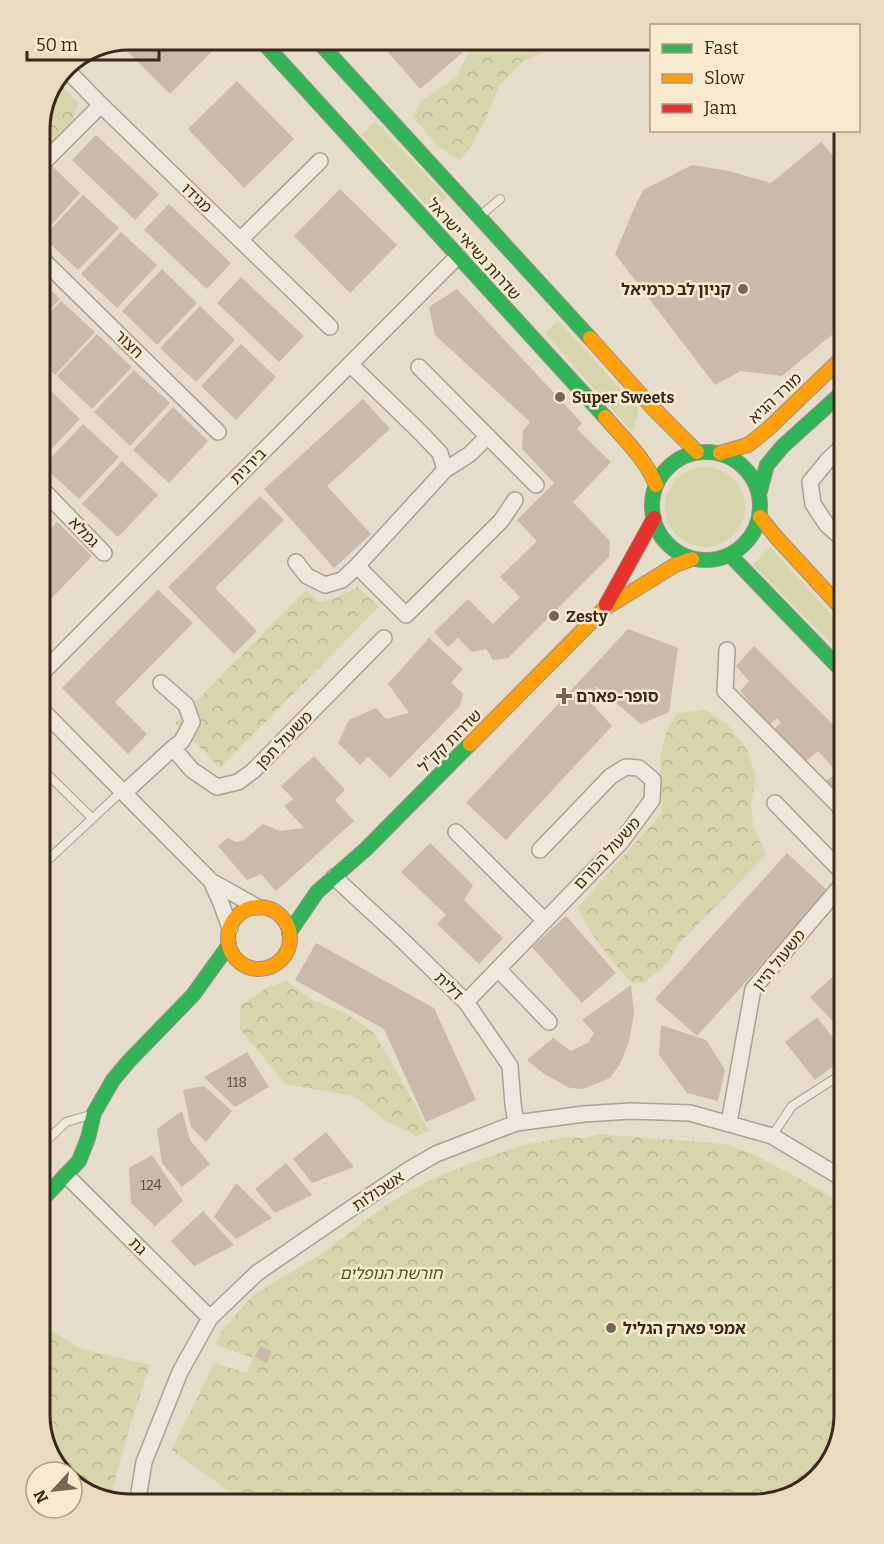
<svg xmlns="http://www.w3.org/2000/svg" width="884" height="1544" viewBox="0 0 884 1544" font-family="Bitter,'Noto Sans Hebrew',serif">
<defs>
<pattern id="forest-crowns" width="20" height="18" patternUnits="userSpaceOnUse" patternTransform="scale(1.5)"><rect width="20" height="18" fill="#d7d5ab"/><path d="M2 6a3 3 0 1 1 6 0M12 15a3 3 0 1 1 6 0" fill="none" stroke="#b9b793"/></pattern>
</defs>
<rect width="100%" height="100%" fill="#e5dcca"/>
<path fill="#d7d5ab" d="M375 121 447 197 432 211 362 135Z
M558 320 639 410 632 432 545 333Z
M665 507a40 40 0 1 1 80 0a40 40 0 1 1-80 0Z
M770 547 845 630V656L753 565Z"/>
<path fill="url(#forest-crowns)" d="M473 39H556L547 51 523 61 499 86 487 116 471 147 460 160 438 147 413 117 421 101 457 77 472 44Z
M58 82 78 103 72 123 39 155V123Z
M358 587 379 607 220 768 175 723 306 590 318 602 333 599Z
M705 710 728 725 747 750 756 776 751 805 753 826 762 846 767 854 677 946 667 964 645 982 632 983C611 960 590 935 578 907L662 813 660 758 666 732 677 713Z
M287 981 312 1000 345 1013 374 1033 397 1072 429 1131 417 1136 386 1121 354 1096 285 1084 240 1029V1006L268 987Z
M599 1134 725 1144 753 1154 802 1180 845 1205V1416L830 1465 795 1496 756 1505H248L172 1450 214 1363 247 1373 253 1358 216 1345 221 1332 253 1295 320 1255 385 1206 428 1181 466 1165 523 1145 570 1137 585 1138Z
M39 1317 55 1333 81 1349 150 1365 130 1426 109 1500 79 1490 72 1482V1472H63L48 1455 39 1416Z"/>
<path fill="#cabaab" d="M128 39H214L219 44 170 94 119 43Z
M377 39H450L462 53 420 89Z
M237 81 294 139 244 188 188 129Z
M96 135 159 194 135 220 72 160Z
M821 142 845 169V324L782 376 741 371 715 385 615 254 632 213 643 190 692 165 729 171 771 183Z
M49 163 80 193 42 235 39 233V173Z
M340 189 397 245 350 293 294 236Z
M83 195 119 228 78 270 43 237Z
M169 204 231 263 207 289 144 230Z
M121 232 157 265 117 308 81 274Z
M162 269 197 303 157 345 122 311Z
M241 277 304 336 279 362 217 303Z
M39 279 60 299 39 321Z
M457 289 582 423 577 429 611 462 573 502 610 541 609 557 508 658 493 660 486 649 472 652 458 638 448 647 434 632 468 599 493 624 520 597 500 577 537 541 517 520 554 483 522 449 523 430 530 422 435 335 429 307Z
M61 301 95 332 55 375 39 360V324Z
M200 306 235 340 196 382 160 348Z
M97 334 132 367 92 409 57 376Z
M241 344 276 377 236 420 201 386Z
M134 370 170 403 130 446 94 412Z
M45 385 80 419 39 462V391Z
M363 399 390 429 327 486 371 534 334 568 264 489Z
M173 407 208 441 169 483 133 450Z
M83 424 119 457 79 499 43 466Z
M122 461 158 495 118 537 82 504Z
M260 496 284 520 215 588 257 631 234 654 168 587Z
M39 508 52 520 39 533Z
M57 522 92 556 52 598 39 586V541Z
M158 590 193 623 115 702 147 734 128 754 62 688Z
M39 597 46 603 39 610Z
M628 629 678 648 669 712 641 724 596 686 593 705 612 726 506 840 466 803Z
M429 638 463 669 451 683 463 694 460 706 390 778 368 757 360 765 338 743 349 720 376 708 386 719 409 713 388 684Z
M754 646 845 736V806L825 782 837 772 818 751 805 762 775 728 781 723 777 718 769 725 740 691 749 681 736 666Z
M314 756 345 790 335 800 354 821 276 891 261 874 247 880 218 846 228 838 236 842 244 840 263 824 280 831 304 828 284 806 293 799 281 786Z
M430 843 473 885 464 900 503 938 479 964 437 924 446 915 401 872Z
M787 853 828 891 697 1036 655 999Z
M566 916 616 973 582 1003 532 947Z
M316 943 434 1008 476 1100 426 1122 384 1029 295 980Z
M845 949V963L838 955Z
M839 971 845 977V1019L837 1026 810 997Z
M631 985 634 1013 629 1041 620 1064 610 1078 583 1089 570 1088 544 1074 527 1060 553 1038 571 1051 588 1043 594 1033 582 1020Z
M817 1017 845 1053V1057L815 1080 785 1042Z
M661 1025 706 1040 725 1070 718 1101 687 1093 659 1055Z
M247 1052 269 1087 235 1107 204 1077Z
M204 1086 232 1111 206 1142 191 1127 183 1090Z
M182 1111 190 1140 210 1164 182 1187 162 1163 157 1129Z
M326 1132 354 1167 312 1183 293 1159Z
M152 1155 183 1201 155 1226 131 1203 129 1168Z
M286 1163 312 1195 275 1213 255 1189Z
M236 1183 272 1218 236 1239 214 1217Z
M203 1211 234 1245 194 1266 171 1241Z
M260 1346 272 1351 267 1363 255 1357Z"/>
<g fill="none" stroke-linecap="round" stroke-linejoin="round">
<g stroke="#aaa194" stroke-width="10">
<path id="lane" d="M481 215 500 199
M39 766 92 818
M39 857 50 858 122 791
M772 1136 792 1106 845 1072
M39 1148 66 1122 90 1115"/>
</g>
<g stroke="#aaa194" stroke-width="18">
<path id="street" d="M64 67 101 105 330 327
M39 167 101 105
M240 240 320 161
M39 256 218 432
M350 364 420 432 440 453 445 470 357 566
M419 367 536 485
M445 470 470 454 488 436
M39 486 104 553
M845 541 827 525 813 504 810 482 828 460 845 444
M296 562 307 576 325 585 342 580 357 566 406 615 501 521 515 500
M727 650 725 691 845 812
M39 676 458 256
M161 683 186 705 192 722 182 741 173 748
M39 707 211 881 257 907
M124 793 173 748 192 770 217 787 238 782 253 771 384 638
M775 803 845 875
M456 832 545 921
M334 877 399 937 466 1002 510 1066 513 1104 516 1123
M211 881 221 903 230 928
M498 969 549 1022
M466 1002 621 842 652 800 653 780 639 768 626 767 611 776 540 850
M729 1123 753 989 845 881
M66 1175 210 1318
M137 1505 144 1462 180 1372 210 1318 257 1273 340 1216 410 1169 436 1154 516 1123 584 1114 631 1111 690 1113 772 1136 845 1180"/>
</g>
<g stroke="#9a9084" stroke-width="16">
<path id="fast" d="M260 39 605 417
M316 39 590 338
M652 506a54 54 0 1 1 108 0a54 54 0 1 1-108 0Z
M759 494 767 465 783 446 845 390
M730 555 845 674
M289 933 317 892 366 849 470 744
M39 1203 79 1161 88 1138 94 1113 113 1080 129 1061 193 995 229 945"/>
</g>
<g stroke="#9a9084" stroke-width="16">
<path id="slow" d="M590 338 651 406 697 452
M605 417C624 439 645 458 656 485
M720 453 748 445 768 429 845 355
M760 517 776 537 845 612
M470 744 604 609 675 565 692 559
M228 938a31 31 0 1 1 62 0a31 31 0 1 1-62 0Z"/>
</g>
<g stroke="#9a9084" stroke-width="16">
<path id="jam" d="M606 605 654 518"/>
</g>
<use href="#lane" stroke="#ede7dc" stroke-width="8"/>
<use href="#street" stroke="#ede7dc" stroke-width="15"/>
<use href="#fast" stroke="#30b455" stroke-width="14"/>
<use href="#slow" stroke="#ff9f0a" stroke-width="14"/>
<use href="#jam" stroke="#e5322d" stroke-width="14"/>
</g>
<g fill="#756758" stroke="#f8eace" stroke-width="2">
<circle cx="743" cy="289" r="6"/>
<circle cx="560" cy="397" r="6"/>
<circle cx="554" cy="616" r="6"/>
<path d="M561 687h6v6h6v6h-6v6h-6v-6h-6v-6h6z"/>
<circle cx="611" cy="1328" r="6"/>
</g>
<g text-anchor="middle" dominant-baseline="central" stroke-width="5" stroke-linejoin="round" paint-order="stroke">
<g font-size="14" fill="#5d4c3f">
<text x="237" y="1082">118</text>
<text x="151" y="1185">124</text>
</g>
<g font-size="16" fill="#39281b" stroke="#f8eace">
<text transform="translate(197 198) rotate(44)">מגידו</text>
<text transform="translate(474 249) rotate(48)">שדרות נשיאי ישראל</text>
<text transform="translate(129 344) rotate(44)">חצור</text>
<text transform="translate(775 398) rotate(-43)">מורד הגיא</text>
<text transform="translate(248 466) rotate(-45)">בירנית</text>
<text transform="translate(84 532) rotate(46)">גמלא</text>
<text transform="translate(284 740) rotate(-46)">משעול תפן</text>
<text transform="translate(450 741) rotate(-45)">שדרות קק"ל</text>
<text transform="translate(607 853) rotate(-48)">משעול הכורם</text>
<text transform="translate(779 960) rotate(-51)">משעול היין</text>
<text transform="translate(449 986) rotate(44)">דלית</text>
<text transform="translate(378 1191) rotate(-34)">אשכולות</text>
<text transform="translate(138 1246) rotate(45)">גת</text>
</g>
<g font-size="16" font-weight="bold" fill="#39281b" stroke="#f8eace" text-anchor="start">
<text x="731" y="289" text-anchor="end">קניון לב כרמיאל</text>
<text x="572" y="397">Super Sweets</text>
<text x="566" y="616">Zesty</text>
<text x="576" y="696">סופר-פארם</text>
<text x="623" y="1328">אמפי פארק הגליל</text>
</g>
<g font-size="16" font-style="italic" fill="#4c5720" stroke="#f8eace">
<text x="391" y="1273">חורשת הנופלים</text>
</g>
</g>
<path d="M0 0H884V1544H0ZM129 50H755A79 79 0 0 1 834 129V1415A79 79 0 0 1 755 1494H129A79 79 0 0 1 50 1415V129A79 79 0 0 1 129 50Z" fill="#e9dac0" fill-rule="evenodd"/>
<path fill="none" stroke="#39281b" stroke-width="3" d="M129 50H755A79 79 0 0 1 834 129V1415A79 79 0 0 1 755 1494H129A79 79 0 0 1 50 1415V129A79 79 0 0 1 129 50Z"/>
<rect x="650" y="24" width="210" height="108" fill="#f8eace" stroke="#ac9c86" stroke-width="1.5"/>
<rect x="662" y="44" width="30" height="9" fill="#30b455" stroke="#ac9c86" stroke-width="1.5"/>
<text x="704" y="54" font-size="18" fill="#39281b">Fast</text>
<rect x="662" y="74" width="30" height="9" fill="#ff9f0a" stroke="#ac9c86" stroke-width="1.5"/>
<text x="704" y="84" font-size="18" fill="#39281b">Slow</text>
<rect x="662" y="104" width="30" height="9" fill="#e5322d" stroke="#ac9c86" stroke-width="1.5"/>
<text x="704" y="114" font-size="18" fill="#39281b">Jam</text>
<g transform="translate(54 1490) rotate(243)"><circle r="28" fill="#f8eace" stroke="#ac9c86" stroke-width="1.5"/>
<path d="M0-4.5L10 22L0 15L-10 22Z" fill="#756758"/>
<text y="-9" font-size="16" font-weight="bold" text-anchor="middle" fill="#39281b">N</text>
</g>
<path d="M27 51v9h132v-9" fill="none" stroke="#39281b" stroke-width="3"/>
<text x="36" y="51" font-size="18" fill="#39281b" stroke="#f8eace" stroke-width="4.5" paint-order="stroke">50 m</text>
</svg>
